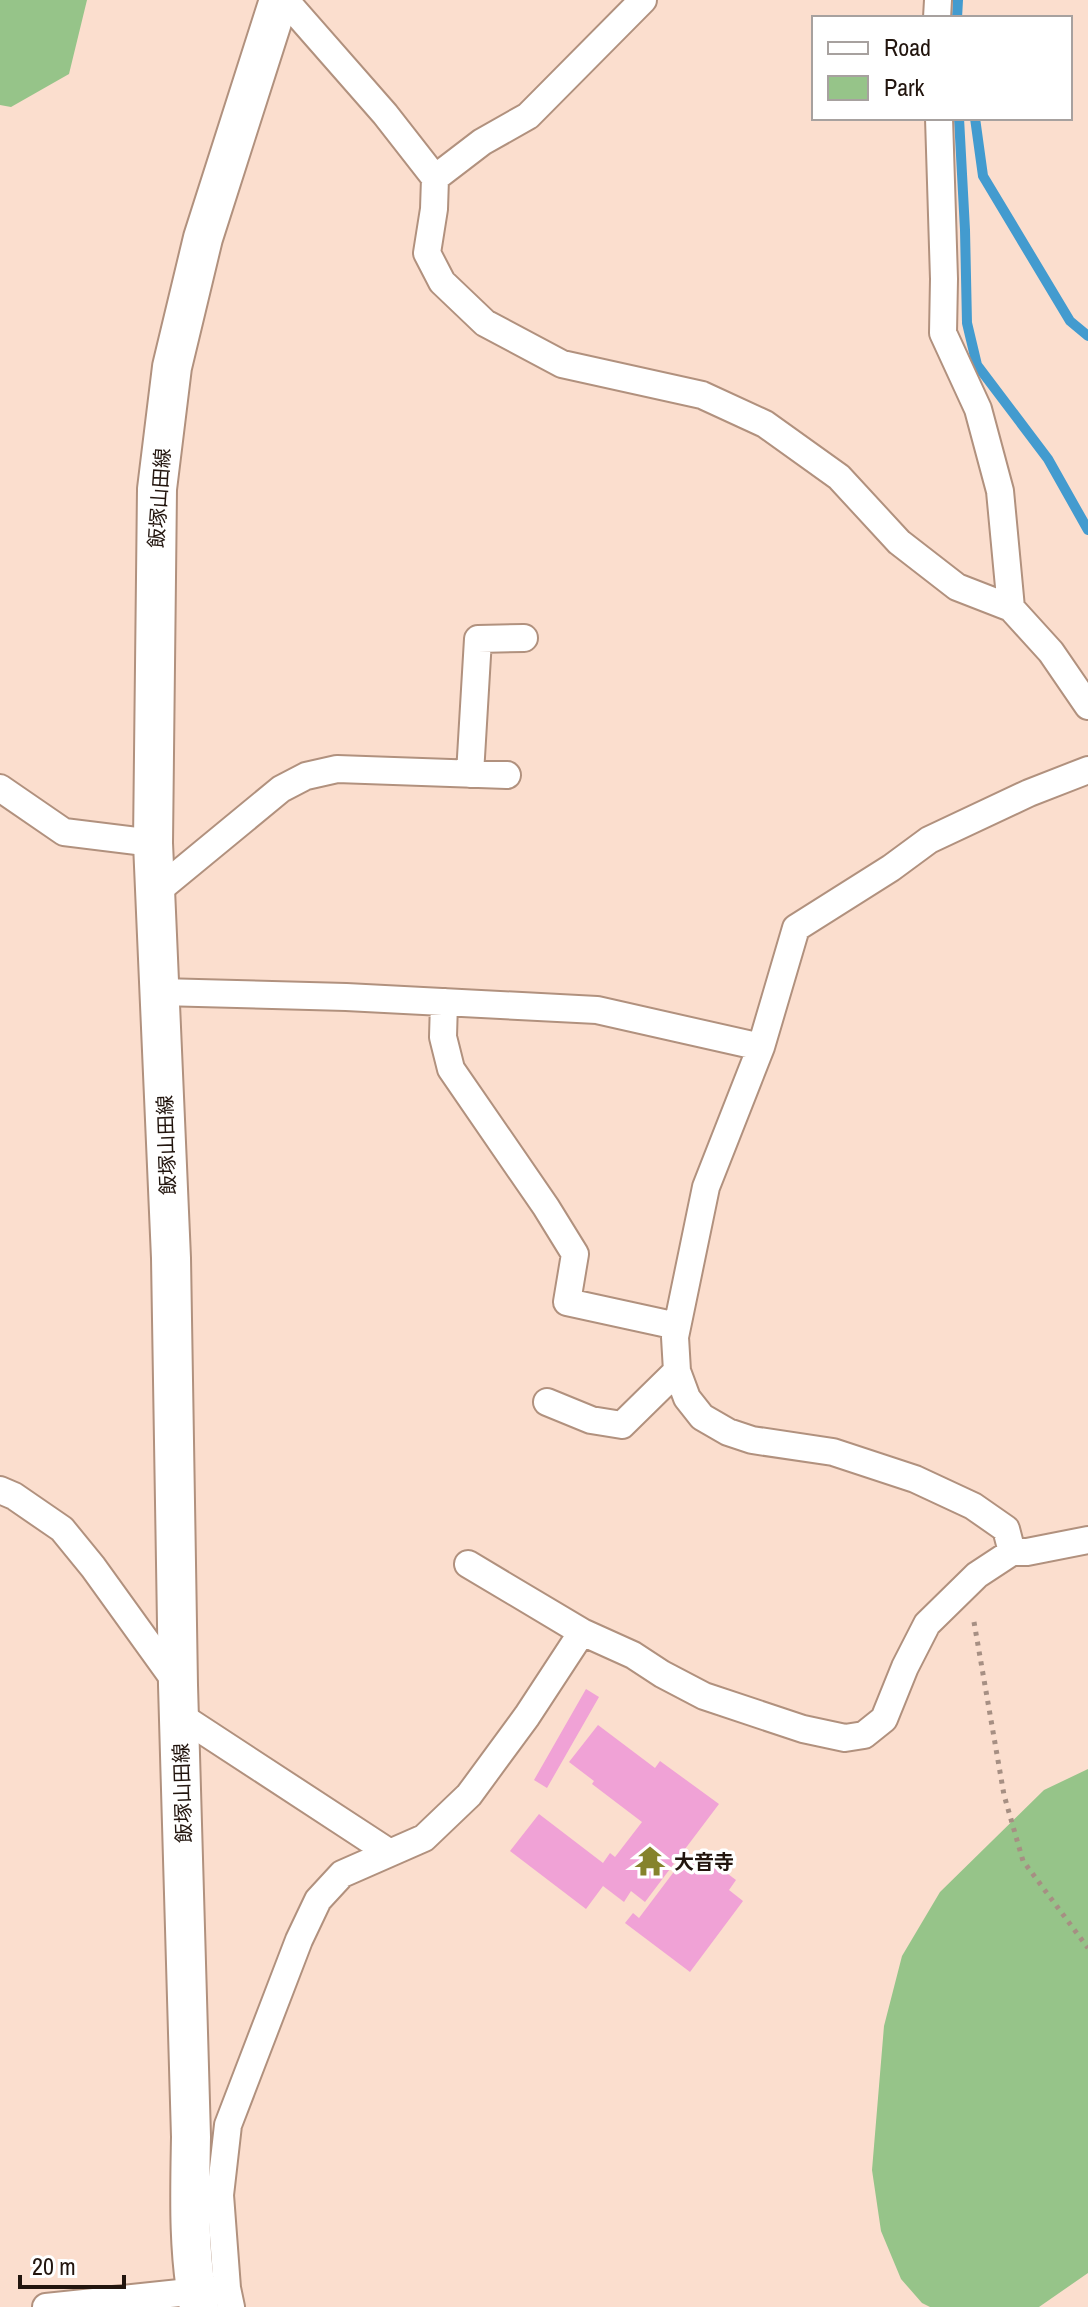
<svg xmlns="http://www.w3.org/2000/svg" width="1088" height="2307" viewBox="0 0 1088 2307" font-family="'Archivo Narrow','Noto Sans JP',sans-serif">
<rect width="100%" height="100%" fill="#fbdece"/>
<path fill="#96c489" d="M0 0H87L69 74 11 107 0 105Z
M1088 1769V2273L1039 2307H930L922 2303 901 2279 881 2231 872 2170 884 2026 902 1956 940 1892 1044 1790Z"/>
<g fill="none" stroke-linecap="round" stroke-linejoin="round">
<path stroke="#439bcf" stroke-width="10" d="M957 18 958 0
M959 118 965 230 967 323 977 365 1048 459 1088 530
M975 118 983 176 1070 321 1088 336"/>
</g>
<path fill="#f0a2d6" d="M586 1689 599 1697 547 1788 534 1780Z
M598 1725 655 1768 660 1761 719 1804 645 1902 631 1891 624 1902 603 1886 586 1909 510 1851 539 1814 603 1863 610 1853 615 1857 642 1822 592 1784 594 1781 569 1762Z
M685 1857 701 1869 708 1859 736 1880 729 1890 743 1901 690 1972 625 1923 633 1913 639 1918Z"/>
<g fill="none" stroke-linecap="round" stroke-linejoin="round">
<g stroke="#b1917e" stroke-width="30">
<path id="street" d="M285 0 385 114 435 178 434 209 427 253 442 282 485 323 562 364 702 395 765 424 839 477 899 542 957 587 1011 608 1051 652 1088 706
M937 18 938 0
M939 118 944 279 943 333 978 409 1000 491 1011 608
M435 178 482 142 528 116 643 0
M1088 770 1029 793 929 840 891 868 796 928 761 1047 706 1187 675 1337 677 1371 687 1398 702 1417 728 1432 752 1440 833 1452 915 1479 973 1506 1006 1529 1012 1552H1027L1088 1540
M470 774 478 639 524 638
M0 788 64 832 153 843
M156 892 281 789 306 776 337 769 507 775
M160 992 346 997 597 1010 761 1047
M444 1002 443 1037 451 1069 546 1207 575 1254 567 1302 677 1326
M547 1402 591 1420 622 1425 677 1371
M0 1490 14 1496 62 1529 93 1567 178 1685
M582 1632 633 1655 662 1674 704 1696 803 1729 845 1738 864 1735 884 1719 905 1667 927 1624 977 1575 1012 1552
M179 1715 390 1853
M227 2288 220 2195 228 2125 299 1940 318 1900 342 1874 424 1838 469 1795 527 1716 582 1632 468 1564
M46 2307 227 2288 231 2307"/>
</g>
<g stroke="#b1917e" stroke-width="42">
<path id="secondary" d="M199 2307C188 2252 190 2193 191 2137L178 1685 171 1258 153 843 157 489 172 367 203 238 279 0"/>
</g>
<path stroke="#a68f83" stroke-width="5" stroke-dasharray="4 6" stroke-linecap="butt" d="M974 1622 1004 1795 1023 1861 1088 1948"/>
<use href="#street" stroke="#fff" stroke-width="26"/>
<use href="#secondary" stroke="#fff" stroke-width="38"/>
</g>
<defs>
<g id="temple-bare" transform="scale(2.4)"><path d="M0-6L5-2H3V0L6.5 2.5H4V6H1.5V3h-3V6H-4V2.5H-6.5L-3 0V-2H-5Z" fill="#85832c" stroke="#fff" stroke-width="2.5" paint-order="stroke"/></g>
</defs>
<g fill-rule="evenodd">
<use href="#temple-bare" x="650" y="1861"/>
</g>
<g text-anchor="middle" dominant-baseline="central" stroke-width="7" stroke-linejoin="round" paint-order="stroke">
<g font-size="20" fill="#22150e" stroke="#fff">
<text transform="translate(159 498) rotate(-86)">飯塚山田線</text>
<text transform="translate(166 1145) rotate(-92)">飯塚山田線</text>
<text transform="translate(182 1793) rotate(-92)">飯塚山田線</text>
</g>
<g font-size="20" font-weight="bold" fill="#22150e" stroke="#fff" text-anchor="start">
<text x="674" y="1861">大音寺</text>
</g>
</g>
<rect x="812" y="16" width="260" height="104" fill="#ffffff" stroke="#a7a19f" stroke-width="2"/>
<rect x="828" y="42" width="40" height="12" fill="#ffffff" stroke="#a7a19f" stroke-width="2"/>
<text x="884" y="56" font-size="24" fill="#22150e">Road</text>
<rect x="828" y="76" width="40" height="24" fill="#96c489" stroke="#a7a19f" stroke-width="2"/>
<text x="884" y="96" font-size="24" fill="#22150e">Park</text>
<path d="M20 2275v12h104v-12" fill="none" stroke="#22150e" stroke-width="4"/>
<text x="32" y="2275" font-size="24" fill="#22150e" stroke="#ffffff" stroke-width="6" paint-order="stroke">20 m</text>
</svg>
